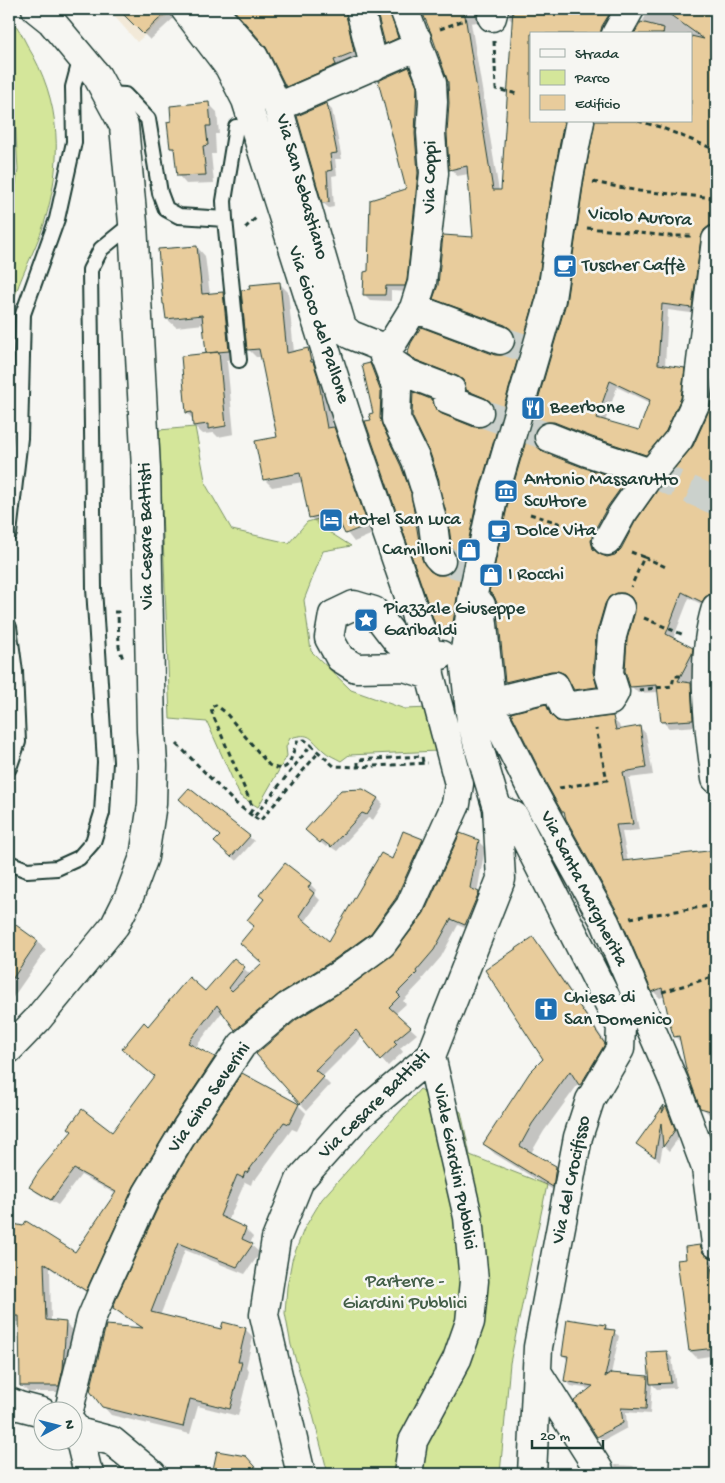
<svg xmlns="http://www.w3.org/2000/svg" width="725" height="1483" viewBox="0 0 725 1483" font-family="'Gochi Hand',sans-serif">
<rect width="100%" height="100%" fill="#f6f6f2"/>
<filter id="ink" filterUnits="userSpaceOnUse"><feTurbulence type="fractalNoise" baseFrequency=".02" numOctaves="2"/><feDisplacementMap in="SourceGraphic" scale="10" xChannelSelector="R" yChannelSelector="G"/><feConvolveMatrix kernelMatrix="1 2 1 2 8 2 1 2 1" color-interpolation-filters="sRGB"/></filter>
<g filter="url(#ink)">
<path fill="#f2e9d8" d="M108 9H173L174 10 137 42Z"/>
<path fill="#d4e69a" stroke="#7a9267" d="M9 16C16 24 22 35 27 45 62 102 63 161 44 224 35 251 20 277 12 305 9 315 10 328 9 339V227L18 170 15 119 9 100Z
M195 427 206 485 232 530 289 543 307 522 322 518 329 532 351 546 323 551 304 600 311 651 351 690 405 709 430 708 438 751 349 755 341 761C336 758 328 755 324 751 309 738 312 732 290 738L286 747 287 756 258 807 240 796 207 722 170 719 159 430Z
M420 1089 461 1112 470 1155 547 1185 510 1363 500 1474H328L312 1411 291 1345 285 1313 287 1287 292 1260 304 1229 322 1199Z"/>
<path fill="#0003" fill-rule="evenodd" d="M119 9H179L176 16 150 40Z
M234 9H353L360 58 293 93 287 86 267 46Z
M377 9H397L404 45 392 50 386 43Z
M422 9H488L483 21 471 23 499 191H502L513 22 509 18 510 9H623L609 34H531V121H573L542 303 459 635 444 634 437 626 373 421 375 414 369 364 376 371 388 399 408 474 417 501 428 567 433 574 445 576 453 572 457 564 432 401 439 408 442 416 474 428 482 429 490 425 495 418 496 409 493 404 474 397 467 390 464 382 424 367 409 354 503 357 511 353 516 346 517 338 514 332 442 305 435 298 474 239 469 174 457 176 451 169 449 82 433 33ZM499 427 477 501 475 500 495 431Z
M647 9H716V232L698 314 668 310 665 366 684 369 691 376 687 405 653 461 541 439 540 448 542 452 582 468 625 482 632 489 598 549 600 556 608 558 615 556 621 550 692 449 712 409 716 371V601L709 608 689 598 673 639 692 650 699 657V726L669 728 662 721 659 692 638 693 631 686 636 612 635 601 624 599 603 693 582 696 575 689 569 679 566 677H559L513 689 506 682 498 603 495 596 491 592 567 304 691 121V34H635L645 17ZM617 387 650 403 639 432 605 422Z
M409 68 415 74 422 93 424 179 410 292 391 291V301L370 300 364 294 369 273 407 190Z
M208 103 217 112 219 134H215L216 154H211L214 183 186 184 178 175 176 152 171 148Z
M326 104 332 110 342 159H335L337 175 332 176 334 207 329 208 323 203Z
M197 247 205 256 210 295 223 293 232 302 237 359 226 360 227 362 234 434 218 437 214 433 203 434 194 426 193 419 187 413 209 354 207 353 204 324 176 327 167 319Z
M280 284 288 292 294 352 308 350 316 357 325 386 333 428 342 436 375 533 354 542 344 529 339 530 332 522 318 525 310 517 303 482 272 487 264 479 278 438 262 357H256L248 349Z
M545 706 552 713 557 722 566 724 612 718 619 725 621 731 640 727 646 734 653 775 629 778 639 830 622 832 628 862 716 851V1117L709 1114 701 1107 682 1043 675 1037 672 1028 665 996 660 998 653 991 620 914 563 811Z
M189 790 254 841 236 861 216 842 221 836Z
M378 799 383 804 373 820 368 818 337 851 328 845 326 847 313 836Z
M422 840 428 847 377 939 242 1036 223 1011 195 1048 214 1058 220 1065 92 1296 50 1268 51 1322 65 1323 72 1329 69 1376 65 1392H28L22 1386 20 1322H9V1225L23 1228 75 1254 116 1194 81 1175 58 1205 37 1193 31 1187 112 1133 155 1076 148 1028 205 993 234 960 251 975 263 963 310 884 316 890 314 894 320 900 305 922 329 943 392 860Z
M478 841 485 848 477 893 485 900 472 931 458 925 441 957 422 979 423 980 403 1001 406 1004 395 1014 417 1034 400 1048 403 1052 388 1066 363 1036 322 1077 330 1085 307 1110 300 1103 350 988 392 957Z
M9 922 38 942 46 950 9 1003Z
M532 939 542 949 614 1055 590 1095 579 1083 544 1131 531 1153 556 1167 566 1178 563 1196 495 1154 484 1144 544 1060Z
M298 1105 306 1113 297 1131 292 1129 255 1180 253 1179 251 1185 245 1182 228 1221 245 1229 253 1237 250 1244 260 1253 245 1274 185 1250 160 1316 222 1331 245 1329 253 1337 246 1368 249 1371 238 1416 198 1406 190 1434 111 1415 103 1406 143 1329 122 1315 114 1308Z
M664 1107 671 1113 680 1136 669 1151 663 1145 660 1161 638 1144Z
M700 1246 707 1253 709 1259 716 1261V1355L697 1358 690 1351 687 1260Z
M605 1326 619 1336 611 1374 647 1377 652 1381 667 1352 672 1358 676 1388 657 1389 652 1384 650 1414 626 1412 627 1428 603 1441 598 1436 591 1389 571 1386 566 1381 568 1360 563 1355Z
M615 1465 633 1466 639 1473 649 1472 651 1474H616Z"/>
<path fill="#e8cc9c" stroke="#1f3d34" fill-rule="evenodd" d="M118 9H170L143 34Z
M233 9H345L354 52 334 60 336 65 286 87 266 47Z
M376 9H389L398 38 385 44Z
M421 9H464L493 190H501L513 9H595L610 13 602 26 600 34H531V121H564L554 175 536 296 478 495 458 591 452 629 436 627 365 421 371 420 369 414 373 413 362 365 370 363 381 392 380 418 382 425 401 466 411 493 422 559 430 571 437 575H445L452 571 456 564V556L452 549 448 520 439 488V480L430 453 412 416 413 392 433 400 436 410 442 414 474 427H482L489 424 494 417V409L491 402 485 398 466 390 463 380 457 376 416 360 407 354 411 343 421 327 495 355H503L510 352 514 346 515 338 512 330 505 325 433 299 438 285 443 235 473 237 467 166 449 170 447 133 449 103 448 82 431 33Z
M662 9H716V225L709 226 704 230 701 238 692 308 662 304 658 364 685 368 681 398 666 431 646 455 592 437 554 422H546L539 425 535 431 534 439 537 446 543 452 582 467 626 481 608 506 593 533 591 541 593 549 599 554 607 557 615 555 621 549 635 522 663 482 693 446 710 408 716 372V584L712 593 705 597 702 602 682 592 666 634 693 648 692 654 678 681 691 683 693 720 661 722 657 685 630 687 625 671 627 639 635 612V604L631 597 624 593H617L609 597 605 604 596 635 593 672 597 687 574 690 565 674 558 671H551L505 682 497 603 494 596 489 592 508 503 566 303 584 180 595 121H691V36L704 39ZM610 381 650 400 639 430 597 418Z
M641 22 664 28 663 34H634Z
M409 67 417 86 415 134 418 173 407 280 405 286H386L385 295H363L364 272 368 271 370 200 406 189 378 81Z
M209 102 211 126H206L208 145 203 146 206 175 177 176 174 148H170L167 122 171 121 170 106Z
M327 103 337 153 330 154 332 170 327 171 329 202 322 203 297 116Z
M197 246 202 294 223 292 229 351 206 353 202 315 166 319 164 304H163L158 249Z
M280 282 287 353 308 348 311 362H313L318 377 327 428 334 427 368 525 345 534 339 521 330 523 327 514 309 518 300 473 263 480 255 441 277 437 259 349 247 350 241 290 250 289 249 285Z
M219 352 226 426 208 429V424L193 426 192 412 186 413 181 356Z
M546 704 550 714 557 721 566 722 613 716 616 730 640 726 646 768 623 772 633 824 616 825 623 861 716 850V1091L711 1111 700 1108 686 1069 679 1036 674 1037 671 1028 662 988 652 992 619 915 566 819 564 812H562L547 785 511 713Z
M189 788 250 836 231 857 214 842 220 836 179 799Z
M363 789 378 798 367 815 362 813 331 847 322 840 320 843 305 830 341 790Z
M403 831 423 839 396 898 371 933 332 961 279 994 235 1030 217 1005 188 1043 215 1057 174 1119 134 1186 86 1291 44 1263 46 1320 66 1322 63 1369 59 1386H20L19 1316H9V1223L23 1226 26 1221 75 1252 116 1192 74 1169 51 1200 29 1187 39 1171 72 1131 68 1128 82 1109 112 1132 154 1076 122 1049 144 1022 148 1026 189 977 205 991 234 958 245 967 229 988 232 991 262 963 240 943 254 926 247 920 264 899 259 895 285 863 311 883 308 888 314 893 299 916 329 941 381 853 392 859Z
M460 833 479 840 470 888 479 892 465 925 451 919 434 950 416 971 417 973 397 993 400 996 389 1007 411 1027 394 1041 397 1044 380 1060 356 1030 315 1070 324 1077 300 1104 256 1054 296 1020 349 987 394 953 424 913Z
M9 920 38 941 9 984Z
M533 937 605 1044 581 1084 579 1085 570 1071 532 1124 520 1146 556 1166 553 1187 483 1144 530 1072 543 1059 485 970Z
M242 1073 299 1104 289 1124 284 1122 247 1173 245 1172 243 1178 237 1175 220 1216 246 1228 242 1239 253 1244 237 1267 178 1243 151 1312 221 1329 223 1322 246 1328 238 1362H242L230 1409 190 1399 183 1427 102 1407 90 1391 106 1325 143 1328 113 1308 118 1294 161 1201 200 1135Z
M664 1105 662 1113 666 1106 675 1130 663 1147 661 1123 655 1157 636 1144Z
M700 1245 703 1253 710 1258 713 1278 716 1302V1348L689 1351 677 1260 686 1259 685 1247Z
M567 1319 606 1325 605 1329 615 1330 605 1377 611 1373 648 1376 646 1409 621 1408 623 1423 597 1437 574 1401 593 1386 564 1381 568 1356 562 1355Z
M667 1351 671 1383 650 1384 647 1352Z
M217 1451 246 1456 262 1474H212Z"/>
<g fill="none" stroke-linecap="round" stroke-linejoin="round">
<path stroke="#cbd1cc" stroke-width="28" stroke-dasharray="28 14" stroke-linecap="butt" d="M500 340 528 349
M479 412 507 422
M521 427 549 437
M651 473 716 501
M441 560 470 568"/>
<g stroke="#1f3d34" stroke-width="18">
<path id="lane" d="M108 94 125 95 148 119 160 193 166 209 179 216 225 219 224 201 236 127
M225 219 239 360
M9 534 20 438 23 314 57 219 74 142 73 87 81 57
M9 627 15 672 18 742 9 768
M9 863 27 870 57 868 79 858 93 842 102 813 105 762 94 588 90 270 101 249 133 223"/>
</g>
<g stroke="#1f3d34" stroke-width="31">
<path id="street" d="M212 9 254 57 278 107 342 327 351 335 381 347 393 342 414 308 422 283 434 173 431 133 433 102 432 83 404 9
M360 9 374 66
M492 17 494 9
M616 34 630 9
M278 107 409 50 417 39
M414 308 500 340
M381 347 397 389 396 419 416 460 424 485
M384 357 409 374 451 390 448 400 479 412
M549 437 587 452 651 473
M426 495 433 524 437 556 441 560
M607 541 622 514 651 473 679 439 696 402 716 240
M481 605 491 702 494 714 533 792 605 922 674 1082 706 1168 716 1244
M716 608C700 659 708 726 716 779
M430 675 404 667 356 668 340 658 329 638 333 615 354 605 374 611 397 641 419 653 441 655
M491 702 555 686 564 707 610 701 615 692 609 673 612 636 620 608
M497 808 514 816 621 1027 620 1049 590 1100 578 1137 538 1347 532 1474
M9 1049 37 1020 115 925 129 897 144 857 152 804 153 765 151 731 146 469 133 223 124 126 97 76 51 21 36 9
M537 1372 599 1470 600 1474
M9 1402 19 1406 42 1412
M69 1410 91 1319 104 1288 147 1194 187 1127 242 1045 287 1007 341 974 382 944 410 906 456 804 459 784 430 675 429 654 347 417 246 100 229 67 185 9
M72 1424 78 1432 112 1441 152 1474
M78 1432 87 1469 90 1474
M301 1474 264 1315 276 1239 300 1180 354 1120 431 1056 501 879 497 808 471 721 464 658 473 594 493 499 551 299 569 177 580 121
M408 1474 413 1441 457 1359 470 1322 474 1281 468 1217 431 1056"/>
</g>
<path stroke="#1f3d34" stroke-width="3" stroke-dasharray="5 4" stroke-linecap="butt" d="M440 29 467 19
M494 41 496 89 518 94
M638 121 660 127 716 150
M593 182 639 191 716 198
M245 228 257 217
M587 228 669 236H691
M530 514 584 531
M631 552 644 557 631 587
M644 557 668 568
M114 612H118L119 647 123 659
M644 618 684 635
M639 690 672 686 674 676H682
M177 744 234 802 254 817 312 744
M358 767V760L422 756 423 763
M559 788 607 780 596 729
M250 813 253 808 212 713 211 707 216 705 225 712 269 765C293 777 290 753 298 741L305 740 334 766 358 767 428 763
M254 817 260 821 319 752
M630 918 716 905
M662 992 716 976"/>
<use href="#lane" stroke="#f6f6f2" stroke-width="14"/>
<use href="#street" stroke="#f6f6f2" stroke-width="28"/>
</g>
</g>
<defs>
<g id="cafe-square" transform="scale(1.25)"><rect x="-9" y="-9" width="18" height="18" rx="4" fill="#1f6fb2" stroke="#f6f6f2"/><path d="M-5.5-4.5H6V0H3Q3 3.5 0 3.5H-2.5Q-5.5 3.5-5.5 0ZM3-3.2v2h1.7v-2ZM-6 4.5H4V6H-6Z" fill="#fff"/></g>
<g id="restaurant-square" transform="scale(1.25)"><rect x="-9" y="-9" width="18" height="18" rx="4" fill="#1f6fb2" stroke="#f6f6f2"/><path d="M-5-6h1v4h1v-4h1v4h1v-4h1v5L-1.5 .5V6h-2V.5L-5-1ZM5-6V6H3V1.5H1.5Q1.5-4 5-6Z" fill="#fff"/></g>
<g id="museum-square" transform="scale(1.25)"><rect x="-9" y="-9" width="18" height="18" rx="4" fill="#1f6fb2" stroke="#f6f6f2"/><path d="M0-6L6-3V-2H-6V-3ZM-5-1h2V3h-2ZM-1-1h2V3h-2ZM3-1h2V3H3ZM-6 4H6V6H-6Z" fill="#fff"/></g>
<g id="hotel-square" transform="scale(1.25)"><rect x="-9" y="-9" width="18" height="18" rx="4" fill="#1f6fb2" stroke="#f6f6f2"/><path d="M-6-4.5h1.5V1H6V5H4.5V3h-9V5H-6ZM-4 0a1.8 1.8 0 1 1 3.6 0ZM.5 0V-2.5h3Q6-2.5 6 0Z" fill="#fff"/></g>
<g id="shop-square" transform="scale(1.25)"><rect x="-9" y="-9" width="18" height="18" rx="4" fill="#1f6fb2" stroke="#f6f6f2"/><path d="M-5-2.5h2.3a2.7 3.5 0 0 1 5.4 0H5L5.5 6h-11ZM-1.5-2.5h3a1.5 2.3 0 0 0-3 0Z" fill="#fff"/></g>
<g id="sight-square" transform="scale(1.25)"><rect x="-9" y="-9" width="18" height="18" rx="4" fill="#1f6fb2" stroke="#f6f6f2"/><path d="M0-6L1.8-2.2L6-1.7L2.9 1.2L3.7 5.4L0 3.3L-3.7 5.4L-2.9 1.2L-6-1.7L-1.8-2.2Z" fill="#fff"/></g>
<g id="church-square" transform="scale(1.25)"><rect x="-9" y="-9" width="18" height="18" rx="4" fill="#1f6fb2" stroke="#f6f6f2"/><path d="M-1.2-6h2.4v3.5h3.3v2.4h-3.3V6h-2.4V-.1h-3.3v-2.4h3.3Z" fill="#fff"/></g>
</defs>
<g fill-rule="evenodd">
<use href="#cafe-square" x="565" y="266"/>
<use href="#restaurant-square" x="533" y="408"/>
<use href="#museum-square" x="506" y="491"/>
<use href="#hotel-square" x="331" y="520"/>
<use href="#cafe-square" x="499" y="531"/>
<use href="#shop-square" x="469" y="550"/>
<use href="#shop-square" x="491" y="575"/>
<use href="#sight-square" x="366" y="620"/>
<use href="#church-square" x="546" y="1009"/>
</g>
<g text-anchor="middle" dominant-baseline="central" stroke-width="5" stroke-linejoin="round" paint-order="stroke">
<g font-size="19" fill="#1f3d34" stroke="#f6f6f2">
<text transform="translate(431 177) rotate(-89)">Via Coppi</text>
<text transform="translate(301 187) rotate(74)">Via San Sebastiano</text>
<text transform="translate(640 218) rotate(4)">Vicolo Aurora</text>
<text transform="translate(318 325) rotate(72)">Via Gioco del Pallone</text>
<text transform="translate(147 536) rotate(-91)">Via Cesare Battisti</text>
<text transform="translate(583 889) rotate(63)">Via Santa Margherita</text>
<text transform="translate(210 1098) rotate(-55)">Via Gino Severini</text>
<text transform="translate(375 1105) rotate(-44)">Via Cesare Battisti</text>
<text transform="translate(454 1167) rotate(79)">Viale Giardini Pubblici</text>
<text transform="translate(572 1180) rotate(-78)">Via del Crocifisso</text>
</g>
<g font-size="19" fill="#1f3d34" stroke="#f6f6f2" text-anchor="start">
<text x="582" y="266">Tuscher Caffè</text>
<text x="550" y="408">Beerbone</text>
<text x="524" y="480">Antonio Massarutto<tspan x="524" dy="22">Scultore</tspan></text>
<text x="348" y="520">Hotel San Luca</text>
<text x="516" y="531">Dolce Vita</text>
<text x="452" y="550" text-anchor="end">Camilloni</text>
<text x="508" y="575">I Rocchi</text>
<text x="384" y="609">Piazzale Giuseppe<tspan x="384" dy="22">Garibaldi</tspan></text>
<text x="564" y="998">Chiesa di<tspan x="564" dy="22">San Domenico</tspan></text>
</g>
<g font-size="19" fill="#435f48" stroke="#f6f6f2">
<text x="405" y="1282">Parterre -<tspan x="405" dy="22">Giardini Pubblici</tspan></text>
</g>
</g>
<rect width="725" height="1483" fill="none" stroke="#f6f6f2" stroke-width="30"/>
<rect x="15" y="15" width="695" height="1453" fill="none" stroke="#1f3d34" stroke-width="2" filter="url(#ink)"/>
<rect x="530" y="32" width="162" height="90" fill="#f6f6f2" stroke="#a0aca6"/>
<rect x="540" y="49" width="25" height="8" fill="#f6f6f2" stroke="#a0aca6"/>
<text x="575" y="58" font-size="15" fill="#1f3d34">Strada</text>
<rect x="540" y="70" width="25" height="15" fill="#d4e69a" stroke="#a0aca6"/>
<text x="575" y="82" font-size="15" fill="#1f3d34">Parco</text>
<rect x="540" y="95" width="25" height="15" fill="#e8cc9c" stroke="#a0aca6"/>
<text x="575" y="108" font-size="15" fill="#1f3d34">Edificio</text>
<g transform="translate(58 1426) rotate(83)"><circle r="24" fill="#f6f6f2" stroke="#a0aca6"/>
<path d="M0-4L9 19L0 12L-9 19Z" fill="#1f6fb2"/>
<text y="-8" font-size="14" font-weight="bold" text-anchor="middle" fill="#1f3d34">N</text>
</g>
<path d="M532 1440v8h71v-8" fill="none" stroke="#1f3d34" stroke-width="2.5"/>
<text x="540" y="1440" font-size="15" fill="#1f3d34" stroke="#f6f6f2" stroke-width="4" paint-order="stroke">20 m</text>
</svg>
